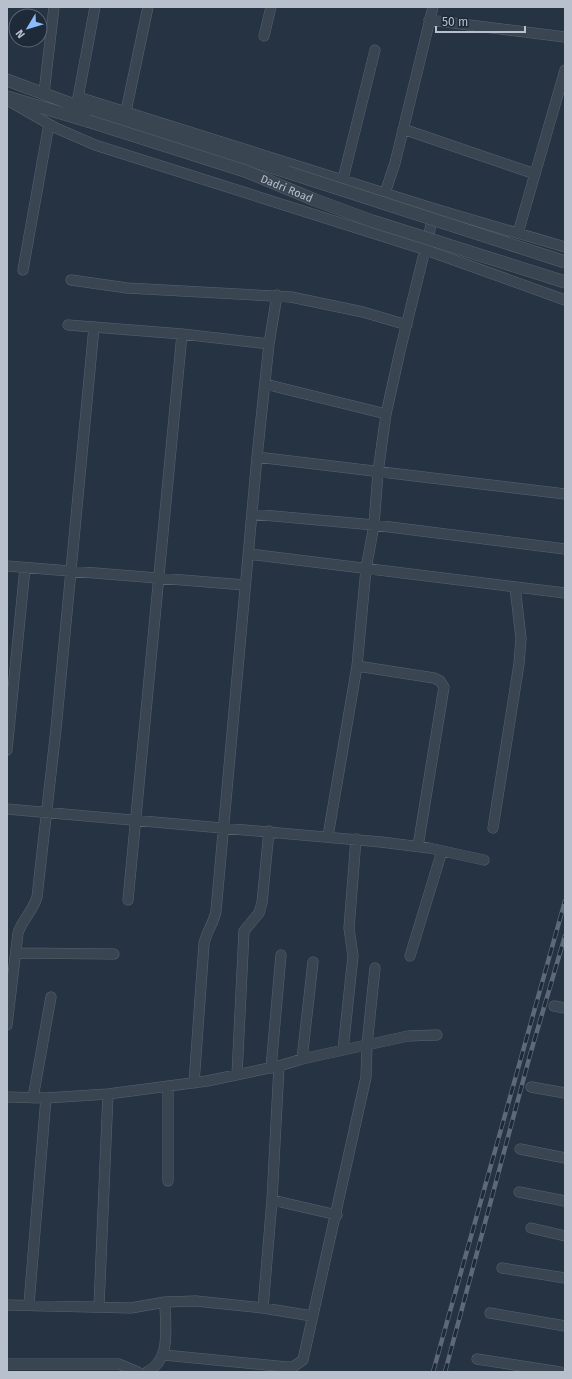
<svg xmlns="http://www.w3.org/2000/svg" width="572" height="1379" viewBox="0 0 572 1379" font-family="'Fira Sans',sans-serif">
<rect width="100%" height="100%" fill="#253343"/>
<g fill="none" stroke-linecap="round" stroke-linejoin="round">
<g stroke="#586370" stroke-width="11">
<path id="minor" d="M429 20 565 37
M264 36 271 7
M44 93 54 7
M78 97 435 209 565 247
M7 100 56 128 95 145 426 250 565 300
M77 103 95 7
M126 111 148 7
M403 129 535 174
M343 179 375 50
M385 193 395 163 433 7
M518 233 565 70
M23 270 49 124
M71 280 127 288 291 297 363 312 407 325
M68 325 182 334 269 344
M265 384 386 414
M257 457 565 494
M252 514 374 525 565 549
M249 554 565 593
M7 566 245 585
M357 666 434 678 440 681 444 687 418 846
M7 750 25 568
M7 809 381 842 429 848 484 860
M493 828 519 664 521 638 515 587
M328 836 357 666 366 569 374 525 378 472 386 414 400 351 435 209
M128 900 182 334
M16 953 114 954
M410 956 442 851
M554 1006 565 1008
M7 1025 18 933C22 920 33 911 37 897L56 729 94 327
M343 1050 353 956 349 928 356 839
M302 1059 313 962
M271 1068 281 955
M237 1075 244 931 259 913 262 903 269 831
M194 1083 204 944C206 932 214 923 216 911L257 457 269 344 277 295
M531 1087 565 1093
M7 1097 46 1098 108 1094 207 1081 279 1066 302 1059 408 1036 437 1035
M33 1098 51 997
M520 1149 565 1158
M168 1181V1086
M519 1192 565 1201
M272 1200 337 1215
M531 1228 565 1236
M502 1268 565 1278
M29 1304 46 1098
M7 1305 131 1308 165 1302 196 1301 263 1308 312 1316
M99 1306 108 1094
M263 1308 272 1200 279 1066
M490 1313 565 1326
M164 1355 287 1367H293L303 1360 366 1077 367 1045 375 968
M477 1359 560 1372
M7 1364H119L138 1372
M147 1372C172 1359 165 1327 165 1302"/>
</g>
<g stroke="#586370" stroke-width="13">
<path id="tertiary" d="M7 80 93 112 287 172
M7 97 88 121"/>
</g>
<use href="#minor" stroke="#3a4552" stroke-width="10"/>
<use href="#tertiary" stroke="#3a4552" stroke-width="12"/>
<g stroke="#5c6979" stroke-width="4.5">
<path id="rail" d="M433 1372 565 901
M445 1372 530 1055 565 936"/>
</g>
<use href="#rail" stroke="#1e2a38" stroke-width="3" stroke-dasharray="9" stroke-linecap="butt"/>
<g stroke="#586370" stroke-width="13" stroke-linecap="butt">
<g id="tertiary-bridge">
<path id="s1" d="M88 121 245 171 315 200 372 221 565 282"/>
<path d="M287 172 565 262"/>
</g>
</g>
<use href="#tertiary-bridge" stroke="#3a4552" stroke-width="12"/>
</g>
<g text-anchor="middle" dominant-baseline="central" stroke-width="3" stroke-linejoin="round" paint-order="stroke">
<g font-size="11" fill="#b7c0cc" stroke="#1e2a38">
<text stroke="none"><textPath href="#s1" startOffset="210">Dadri Road</textPath></text>
</g>
</g>
<rect width="572" height="1379" fill="none" stroke="#b7c0cc" stroke-width="16"/>
<g transform="translate(28 28) rotate(232)"><circle r="19" fill="#1e2a38" stroke="#5b6673"/>
<path d="M0-3L7 15L0 10L-7 15Z" fill="#8cbbfc"/>
<text y="-6" font-size="11" font-weight="bold" text-anchor="middle" fill="#b7c0cc">N</text>
</g>
<path d="M436 26v6h89v-6" fill="none" stroke="#b7c0cc" stroke-width="2"/>
<text x="442" y="26" font-size="12" fill="#b7c0cc" stroke="#1e2a38" stroke-width="3" paint-order="stroke">50 m</text>
</svg>
